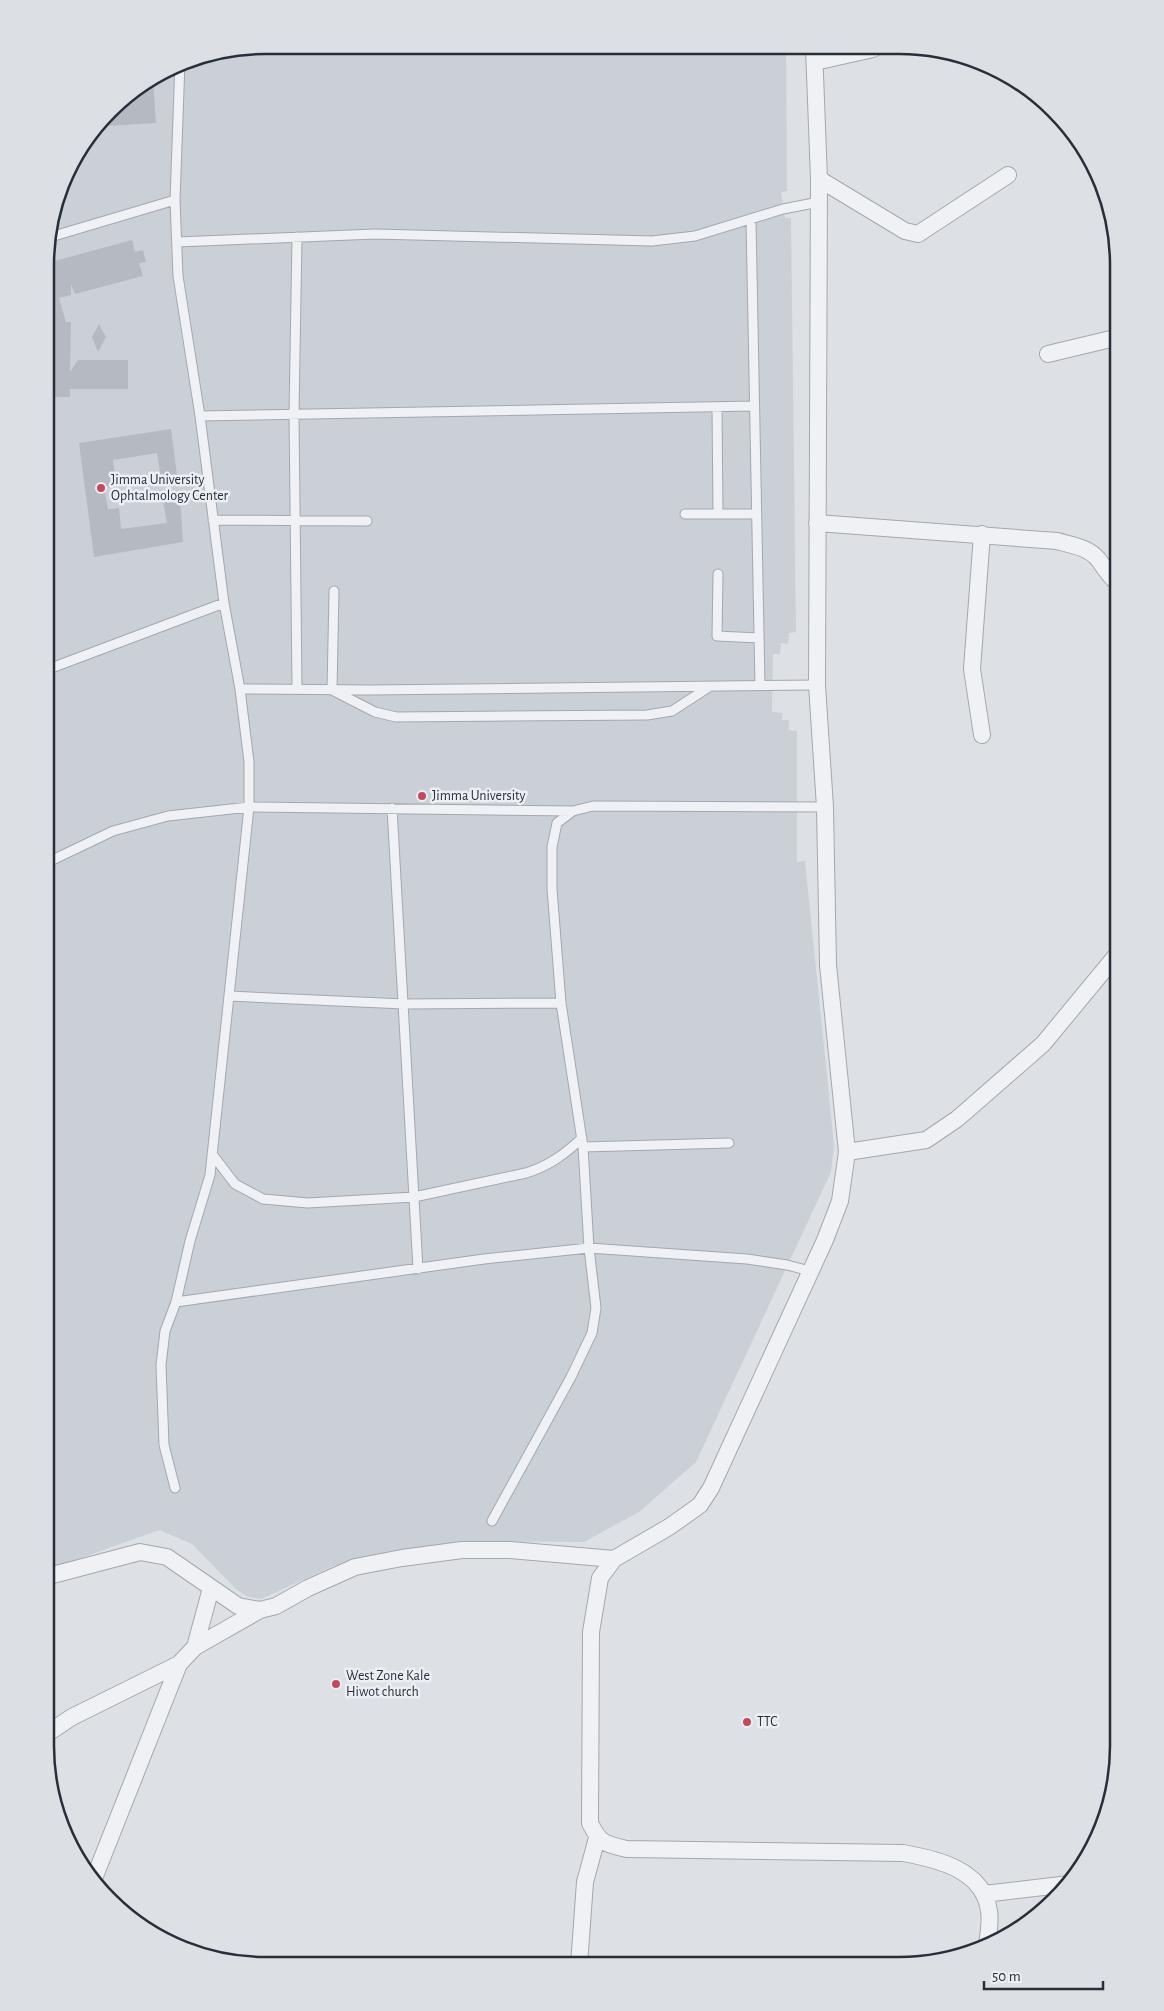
<svg xmlns="http://www.w3.org/2000/svg" width="1164" height="2011" viewBox="0 0 1164 2011" font-family="'Alegreya Sans',sans-serif">
<rect width="100%" height="100%" fill="#dde1e6"/>
<path fill="#cbd0d7" d="M265 45 786 48 787 191 781 192 785 218H791L796 632 789 633 788 644 781 643 780 654H773L772 712 782 713V720H789V730L797 731V862L805 861 834 1145 831 1172 696 1462 639 1512 584 1542 459 1541 333 1566 261 1599 248 1597 237 1590 192 1544 159 1530 45 1571 47 237 68 167 120 100 181 62Z"/>
<path fill="#b5bac2" d="M153 79 156 123 106 126V118L120 100Z
M132 240 135 252 143 250 146 262 139 263 143 276 75 294 71 284V295L59 298 66 322H71L70 372 78 360H128V389H70V397H47V263Z
M99 324 106 337 98 352 92 337Z
M171 429 177 475 161 478 157 453 113 460 116 485 104 487 108 509 119 508 121 529 167 523 163 501 180 498 183 542 94 557 79 443Z"/>
<g fill="none" stroke-linecap="round" stroke-linejoin="round">
<g stroke="#a3a8af" stroke-width="11">
<path id="lane" d="M751 220 760 686
M297 237 294 414 297 688
M47 238 175 200
M177 242 375 234 652 241 695 236 783 209 819 202
M717 407 718 514H756
M200 416 754 406
M685 514H718
M213 520 367 521
M718 574 717 636 759 638
M334 591 332 690 375 712 396 717 647 715 672 711 709 687
M46 670 224 603
M240 689 370 690 817 685
M392 808 418 1269
M46 863 113 831 168 816 249 807 573 811
M229 996 404 1004 561 1003
M583 1147 729 1143
M212 1154 235 1184 263 1199 308 1203 414 1197 526 1173C549 1166 565 1154 582 1138
M176 1302 484 1259 589 1248 747 1259 787 1265 810 1271
M175 1488 164 1445 161 1365 165 1331 176 1302 190 1241 210 1175 249 807V762L240 689 224 603 200 416 178 276 175 200 180 62
M492 1521 571 1377 592 1333 596 1308 589 1248 583 1147 561 1003 552 889V847L557 823 573 811 593 806 825 807"/>
</g>
<g stroke="#a3a8af" stroke-width="18">
<path id="street" d="M814 48 819 179 817 685 825 807 828 965 847 1152 840 1201 825 1240 711 1488 700 1505 669 1527 614 1559 600 1578 591 1632 590 1823C600 1844 605 1844 627 1849L903 1853C937 1859 984 1870 989 1911 991 1922 988 1935 987 1946
M815 62 873 49
M819 179 905 231 918 234 1008 175
M1048 354 1119 337
M817 523 1057 541C1071 545 1088 547 1098 559 1105 568 1109 577 1119 584
M982 735 972 669 982 534
M847 1152 926 1140 957 1119 1043 1044 1119 952
M45 1577 140 1552 167 1557 238 1606 260 1610 276 1606 308 1588 355 1567 402 1558 462 1550H510L614 1559
M195 1647 211 1588
M45 1735 72 1717 179 1664
M93 1881 179 1664 195 1647 260 1610
M984 1894 1069 1884
M579 1965 585 1882 597 1838"/>
</g>
<use href="#lane" stroke="#eff1f4" stroke-width="9"/>
<use href="#street" stroke="#eff1f4" stroke-width="16"/>
</g>
<g fill="#c34a5d" stroke="#eceff4" stroke-width="2">
<circle cx="101" cy="488" r="5"/>
<circle cx="422" cy="796" r="5"/>
<circle cx="336" cy="1684" r="5"/>
<circle cx="747" cy="1722" r="5"/>
</g>
<g text-anchor="middle" dominant-baseline="central" stroke-width="5" stroke-linejoin="round" paint-order="stroke">
<g font-size="14" fill="#282f3b" stroke="#eceff4" text-anchor="start">
<text x="111" y="480">Jimma University<tspan x="111" dy="16">Ophtalmology Center</tspan></text>
<text x="432" y="796">Jimma University</text>
<text x="346" y="1676">West Zone Kale<tspan x="346" dy="16">Hiwot church</tspan></text>
<text x="757" y="1722">TTC</text>
</g>
</g>
<path d="M0 0H1164V2011H0ZM265 54H899A211 211 0 0 1 1110 265V1746A211 211 0 0 1 899 1957H265A211 211 0 0 1 54 1746V265A211 211 0 0 1 265 54Z" fill="#dce0e5" fill-rule="evenodd"/>
<path fill="none" stroke="#282f3b" stroke-width="2.5" d="M265 54H899A211 211 0 0 1 1110 265V1746A211 211 0 0 1 899 1957H265A211 211 0 0 1 54 1746V265A211 211 0 0 1 265 54Z"/>
<path d="M984 1981v8h119v-8" fill="none" stroke="#282f3b" stroke-width="2.5"/>
<text x="992" y="1981" font-size="15" fill="#282f3b" stroke="#eceff4" stroke-width="4" paint-order="stroke">50 m</text>
</svg>
